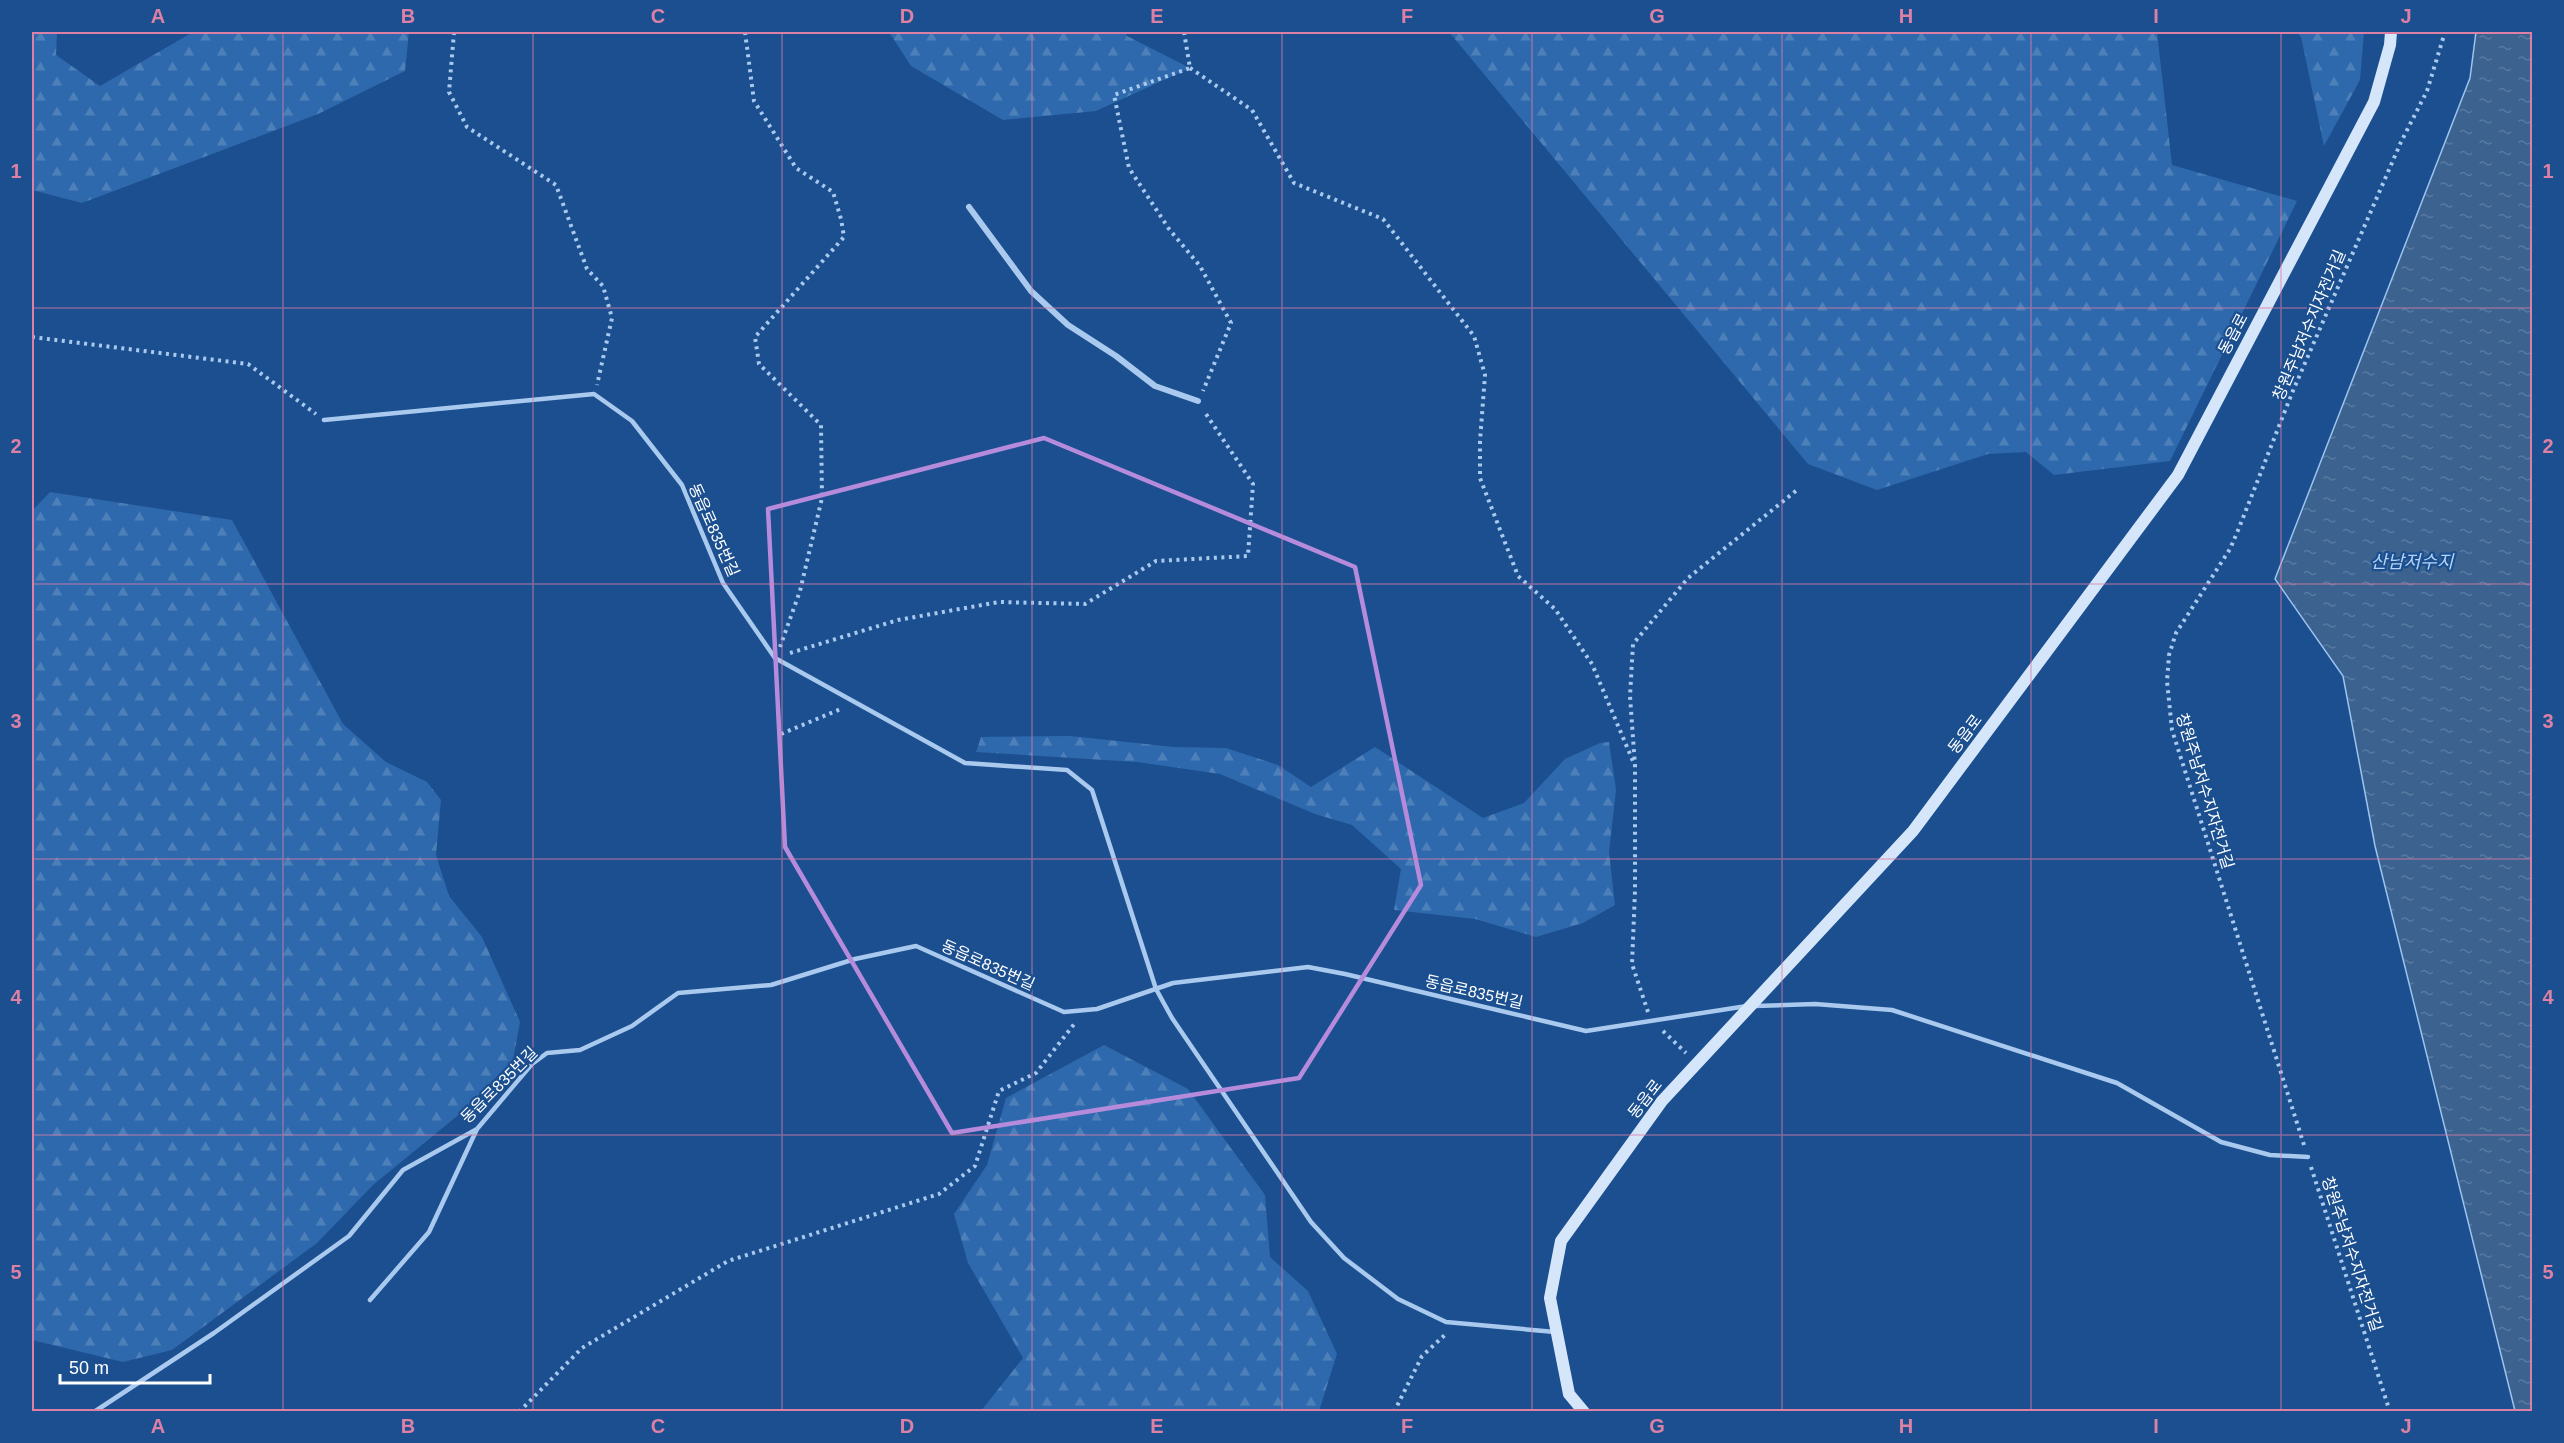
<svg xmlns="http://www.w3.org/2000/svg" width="2564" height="1443" viewBox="0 0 2564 1443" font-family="Helvetica,'Noto Sans KR',sans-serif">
<defs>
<pattern id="forest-firs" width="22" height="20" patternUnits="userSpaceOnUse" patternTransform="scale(1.5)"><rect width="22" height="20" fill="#2e69ad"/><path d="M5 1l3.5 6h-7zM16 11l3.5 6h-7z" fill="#4d80b9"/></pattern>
<pattern id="water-ripples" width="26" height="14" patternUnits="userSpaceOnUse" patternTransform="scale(1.5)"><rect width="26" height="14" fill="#3c6290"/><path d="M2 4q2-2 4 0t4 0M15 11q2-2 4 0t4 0" fill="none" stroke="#597aa1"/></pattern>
</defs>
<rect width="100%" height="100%" fill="#1b4f8f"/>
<path fill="url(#forest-firs)" d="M32 32H57L56 55 100 86 193 32H409L405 71 318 114 82 203 32 190Z
M889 32H1125L1127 36 1190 68 1096 111 1003 120 911 66Z
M1449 32H2157L2172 165 2297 201 2170 461 2054 475 2026 452 1988 454 1877 490 1808 464Z
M2296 32H2364L2360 80 2324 146 2301 37Z
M50 492 232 520 343 724 386 762 427 782 441 800 436 855 449 896 482 937 520 1022 513 1060 462 1112 373 1185 317 1243 172 1350 123 1362 32 1340V511Z
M1070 736 1174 747 1226 748 1278 765 1311 787 1375 747 1483 818 1524 803 1565 759 1600 743 1609 742 1616 790 1609 852 1615 905 1583 923 1536 937 1475 919 1394 910 1401 869 1352 825 1315 814 1220 774 1137 762 976 752 981 737Z
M1104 1045 1188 1089 1265 1195 1270 1257 1308 1291 1337 1354 1319 1411H981L1023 1358 968 1263 954 1214 987 1165 1006 1098Z"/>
<path fill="url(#water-ripples)" stroke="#9cc4f0" stroke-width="1.5" d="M2476 32H2532V1412L2515 1411 2375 846 2343 676 2275 579 2470 78Z"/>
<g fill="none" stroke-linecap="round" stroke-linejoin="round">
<path stroke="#a9c9ee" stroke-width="4" stroke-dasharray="3 4.5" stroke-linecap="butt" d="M454 32 449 92 467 127 556 185 587 269 603 286 612 318 597 385
M745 32 754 101 796 168 833 192 841 219 844 237 755 337 759 364 821 425 822 498 800 591 780 647
M1184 32 1190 68 1114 95 1129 168 1169 229 1200 266 1231 323 1203 391
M1190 68 1252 110 1294 183 1383 219 1474 336 1485 375 1480 441V478L1518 576 1555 609 1592 664 1635 766
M32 337 248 364 316 414
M790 653 898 620 999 602 1085 604 1156 561 1248 556 1253 484 1204 411
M781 734 843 708
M1648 1012 1632 964 1635 891V766L1630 696 1633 644 1688 578 1797 490
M1663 1031 1686 1053
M2304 1145 2172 730 2167 681 2169 655 2176 633 2230 549 2239 528 2292 393 2401 142 2427 91 2445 32
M2311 1167 2390 1412
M519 1412 582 1348 728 1261 939 1194 975 1166 999 1091 1036 1073 1075 1023
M1394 1412 1422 1356 1447 1333"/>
<path stroke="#a9c9ee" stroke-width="4.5" d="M324 420 594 394 632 421 682 485 723 583 775 658 965 763 1067 770 1092 790 1156 989 1172 1018 1311 1222 1344 1258 1398 1299 1446 1322 1555 1332
M1755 1006 1815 1004 1892 1010 2117 1083 2221 1142 2270 1155 2308 1157
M370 1300 429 1232 477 1129
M94 1412 214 1333 349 1236 403 1170 477 1129 532 1064 547 1053 580 1050 632 1026 678 993 771 985 855 959 916 946 1064 1012 1097 1009 1173 983 1308 967 1345 974 1586 1031 1747 1006"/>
<path stroke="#a9c9ee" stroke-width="6" d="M969 207 1031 291 1068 325 1116 356 1155 386 1198 401"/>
<path stroke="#d6e6fa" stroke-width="12" d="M1584 1412 1569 1394 1550 1298 1561 1241 1662 1101 1913 831 2178 475 2374 102 2390 45 2391 32"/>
</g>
<path fill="none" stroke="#b68bdc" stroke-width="4.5" stroke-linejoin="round" d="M1044 438 1355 567 1421 885 1299 1078 952 1133 785 847 768 509Z"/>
<path fill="none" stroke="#dd80a5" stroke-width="1.5" stroke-opacity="0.55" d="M283 32V1412M533 32V1412M782 32V1412M1032 32V1412M1282 32V1412M1532 32V1412M1782 32V1412M2031 32V1412M2281 32V1412M32 308H2532M32 584H2532M32 859H2532M32 1135H2532"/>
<g text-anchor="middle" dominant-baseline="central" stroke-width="4.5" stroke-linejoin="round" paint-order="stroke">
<g font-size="16" fill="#fff" stroke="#1b4f8f">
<text transform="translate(2309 325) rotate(-67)">창원주남저수지자전거길</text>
<text transform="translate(2233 334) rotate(-62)">동읍로</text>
<text transform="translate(714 530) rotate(66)">동읍로835번길</text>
<text transform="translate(1965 734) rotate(-53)">동읍로</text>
<text transform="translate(2205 791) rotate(73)">창원주남저수지자전거길</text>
<text transform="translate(988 965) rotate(24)">동읍로835번길</text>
<text transform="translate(1474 992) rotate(13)">동읍로835번길</text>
<text transform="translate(499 1085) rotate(-45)">동읍로835번길</text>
<text transform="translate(1645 1099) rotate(-52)">동읍로</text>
<text transform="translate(2352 1254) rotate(72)">창원주남저수지자전거길</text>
</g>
<g font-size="18" font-style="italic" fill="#b5d3f5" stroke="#1b4f8f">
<text x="2412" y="562">산남저수지</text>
</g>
</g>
<rect width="2564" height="1443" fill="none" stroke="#1b4f8f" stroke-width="66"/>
<path d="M60 1374v9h150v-9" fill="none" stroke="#ffffff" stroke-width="3"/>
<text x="69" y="1374" font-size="18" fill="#ffffff" stroke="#1b4f8f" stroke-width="4.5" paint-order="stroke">50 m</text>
<rect x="33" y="33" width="2498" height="1377" fill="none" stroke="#dd80a5" stroke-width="2"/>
<g font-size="20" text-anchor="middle" font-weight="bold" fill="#dd80a5">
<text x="158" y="23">A</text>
<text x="408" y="23">B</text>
<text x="658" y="23">C</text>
<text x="907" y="23">D</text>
<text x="1157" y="23">E</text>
<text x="1407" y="23">F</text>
<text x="1657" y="23">G</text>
<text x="1906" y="23">H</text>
<text x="2156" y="23">I</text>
<text x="2406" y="23">J</text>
<text x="16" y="178">1</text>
<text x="2548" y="178">1</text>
<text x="16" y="453">2</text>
<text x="2548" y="453">2</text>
<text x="16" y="728">3</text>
<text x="2548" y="728">3</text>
<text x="16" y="1004">4</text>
<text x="2548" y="1004">4</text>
<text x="16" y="1279">5</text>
<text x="2548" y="1279">5</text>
<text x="158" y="1433">A</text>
<text x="408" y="1433">B</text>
<text x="658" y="1433">C</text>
<text x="907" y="1433">D</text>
<text x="1157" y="1433">E</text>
<text x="1407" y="1433">F</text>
<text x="1657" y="1433">G</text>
<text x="1906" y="1433">H</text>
<text x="2156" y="1433">I</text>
<text x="2406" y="1433">J</text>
</g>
</svg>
